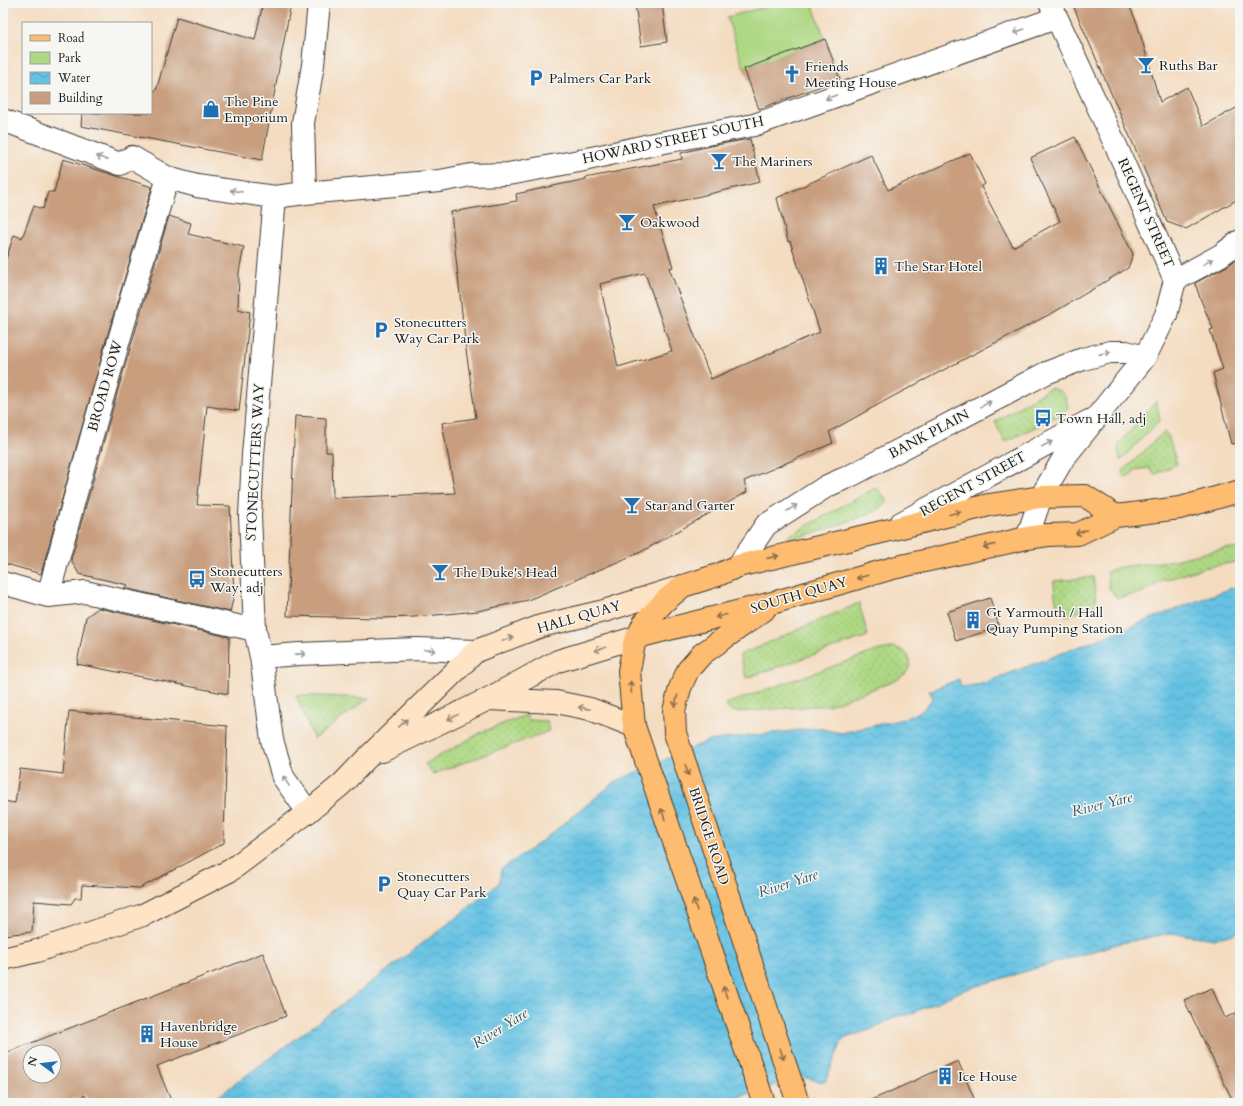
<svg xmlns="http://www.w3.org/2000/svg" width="1243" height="1106" viewBox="0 0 1243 1106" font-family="Cardo,serif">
<defs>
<pattern id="grass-dots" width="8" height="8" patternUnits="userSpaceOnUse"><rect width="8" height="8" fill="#aed883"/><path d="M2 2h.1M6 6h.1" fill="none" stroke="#95b971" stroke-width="1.8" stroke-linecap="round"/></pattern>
<pattern id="water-waves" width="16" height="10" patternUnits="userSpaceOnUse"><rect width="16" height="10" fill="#65c2e3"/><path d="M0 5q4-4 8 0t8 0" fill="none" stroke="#57a6c2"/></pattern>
</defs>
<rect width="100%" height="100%" fill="#f6f6f2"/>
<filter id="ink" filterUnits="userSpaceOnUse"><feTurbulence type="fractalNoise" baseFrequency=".025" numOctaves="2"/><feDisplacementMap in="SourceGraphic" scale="8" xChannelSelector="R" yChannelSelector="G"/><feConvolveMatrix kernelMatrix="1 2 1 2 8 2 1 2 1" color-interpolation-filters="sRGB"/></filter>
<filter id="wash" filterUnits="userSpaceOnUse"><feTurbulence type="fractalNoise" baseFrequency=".012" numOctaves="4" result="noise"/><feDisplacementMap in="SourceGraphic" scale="16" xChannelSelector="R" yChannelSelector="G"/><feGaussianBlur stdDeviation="0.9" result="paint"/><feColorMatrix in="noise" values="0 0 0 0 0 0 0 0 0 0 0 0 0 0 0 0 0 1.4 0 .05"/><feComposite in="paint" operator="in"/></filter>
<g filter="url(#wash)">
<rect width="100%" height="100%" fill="#f4dcc0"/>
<path fill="url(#grass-dots)" stroke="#657a50" d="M1050 388C1064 391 1066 395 1068 408L1063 413 1005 442 995 422Z
M1156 401 1160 420 1120 461 1118 445Z
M1164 432 1168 435 1177 464 1154 475 1150 468 1134 470 1132 475 1124 477 1122 472Z
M877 487 888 502 876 511 825 530 793 539 785 538Z
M1226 548 1238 549 1240 551V558L1235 562 1203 568 1165 580 1141 593 1117 598 1109 588 1107 572 1120 567 1169 561Z
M1093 577 1096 600 1095 606 1066 616C1054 603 1055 598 1054 581Z
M859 603 868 636 746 678 740 655Z
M895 647 905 652 909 657 910 666 906 673 897 680 830 705 736 712 728 709 726 704 876 651Z
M296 695 369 698 314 739Z
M526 715 529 720 547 721 549 731 433 774 425 764 482 732Z"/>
<path fill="#aed883" stroke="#657a50" d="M780 3H812L825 39 744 69 727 17Z"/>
<path fill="url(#water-waves)" stroke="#406f80" d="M1240 585V932L1214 939 1171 933 1117 944 964 990 908 1015 897 1016 872 1029 843 1039 825 1082 801 1077 720 1103H209L352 997 453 920 499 883 501 869 541 842 616 781 708 741 757 735 817 728 841 733 903 719 922 711 933 698 929 691 959 679 961 687 982 684 1210 596Z"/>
<g id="blocks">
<path fill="#c89e7e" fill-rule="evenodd" d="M263 3H291L262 160 81 126 82 113H151V89L156 91 177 17 255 40Z
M635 3H662L667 42 641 46Z
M1072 3H1128L1137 23 1160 102 1187 87 1203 126 1240 106V198L1186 229 1167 222Z
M825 39 840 79 759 109 744 69Z
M1075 137 1133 254 1128 268 1056 311 890 398 829 432 833 443 744 481 747 492 641 552 528 600 478 611 414 617 381 618 287 616 295 416 326 418V452H332L333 498 455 493 442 423 476 418 466 350 451 212 517 201 516 194 586 179 585 178 682 159 681 153 710 146 750 139 760 182 654 207 673 267 669 268 711 379 820 332 790 241 788 242 777 198 871 155 888 190 970 153 985 184 981 187 1013 247 1060 221 1030 158ZM645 273 672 351 618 367 600 284Z
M63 159 152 187 109 330 41 574 3 563V268L14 235 22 238 34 206 43 209 48 192H54Z
M169 216 191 223 188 234 244 247 239 272 238 309 250 312 239 411 207 406 197 505 230 506 234 595 230 612 124 588 128 585 79 574 71 560 118 390Z
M1240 257V443L1231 444 1213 373 1223 369 1210 330 1213 329 1200 298 1195 283 1227 266Z
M990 598 999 627 956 641 947 612Z
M98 608 229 637 228 694 77 664 86 617Z
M69 711 227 726 224 843 140 888 82 885 81 898H75L71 904 34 901 32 932 3 935V801L15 803 20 769 63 774Z
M263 953 286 1016 157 1066 172 1103H89L85 1095 62 1103H3V1054ZM30 1052H54V1076H30Z
M1212 988 1225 1018 1240 1011V1103H1234L1184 1000Z
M958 1061 976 1103H865Z"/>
</g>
</g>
<g filter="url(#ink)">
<use href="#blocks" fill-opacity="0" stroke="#3c3935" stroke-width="1"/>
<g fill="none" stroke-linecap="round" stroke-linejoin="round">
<g stroke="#3c3935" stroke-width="24">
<path id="pedestrian" d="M3 583 48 596 85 592 255 630
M48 596C86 456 124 316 168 178"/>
</g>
<g stroke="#3c3935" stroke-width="24">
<path id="minor" d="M3 120 120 164 132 157 168 178 197 186 275 197 305 193 440 181 471 175 508 174 579 161 654 144 754 125 1056 18
M305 193 303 123 313 65 319 3
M275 197 253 455 250 516 255 630 261 657 272 740 283 777 308 812
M1175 280 1221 255 1240 241
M901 523 1089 421
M1027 538 1041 497 1063 459 1145 357 1166 315 1175 280 1116 146 1050 3
M738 566 766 525 827 486 852 475 1046 373 1083 359 1110 352H1126L1145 357
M261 657 299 654 417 649 476 651"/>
</g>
<g stroke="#3c3935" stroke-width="24">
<path id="secondary" d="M488 699 556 702 590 709 634 726
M382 751 488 699 558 661 637 637
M3 959 37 951 143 915 231 870 308 812 342 784 365 760 476 651 541 626 604 611 683 586"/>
</g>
<g stroke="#3c3935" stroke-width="24">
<path id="primary" d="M764 610 702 654 688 670 680 688 674 711 675 733 798 1103
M637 637 772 603 893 568 1027 538 1048 535 1078 534 1116 516 1180 508 1240 491
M764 1103 634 726 629 671 634 644 644 623 665 601 683 586 718 575 738 566 890 530 989 505 1041 497 1085 496 1116 516"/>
</g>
<use href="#pedestrian" stroke="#fff" stroke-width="22"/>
<use href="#minor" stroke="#fff" stroke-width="22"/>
<use href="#secondary" stroke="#fee4c5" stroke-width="22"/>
<use href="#primary" stroke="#fdbc6f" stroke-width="22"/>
</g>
<defs><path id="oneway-shaft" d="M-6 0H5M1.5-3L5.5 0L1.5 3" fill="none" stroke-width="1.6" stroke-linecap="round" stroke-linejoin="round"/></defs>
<g stroke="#999">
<use href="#oneway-shaft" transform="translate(1019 31) rotate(161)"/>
<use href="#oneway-shaft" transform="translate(831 97) rotate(160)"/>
<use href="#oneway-shaft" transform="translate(102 158) rotate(-159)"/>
<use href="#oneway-shaft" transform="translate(236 191) rotate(-172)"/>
<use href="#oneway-shaft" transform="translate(1208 262) rotate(-29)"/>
<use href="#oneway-shaft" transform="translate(1105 353) rotate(-13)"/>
<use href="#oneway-shaft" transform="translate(986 404) rotate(-28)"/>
<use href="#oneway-shaft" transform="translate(1047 444) rotate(-28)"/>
<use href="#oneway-shaft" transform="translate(792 508) rotate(-32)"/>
<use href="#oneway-shaft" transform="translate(430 650) rotate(2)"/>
<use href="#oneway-shaft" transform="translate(300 654) rotate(-4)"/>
<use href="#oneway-shaft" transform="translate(286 781) rotate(-122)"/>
</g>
<g stroke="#8c6c46">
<use href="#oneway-shaft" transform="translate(955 513) rotate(-14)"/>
<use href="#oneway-shaft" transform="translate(1081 532) rotate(161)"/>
<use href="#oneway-shaft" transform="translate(989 546) rotate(167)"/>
<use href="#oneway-shaft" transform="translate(773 557) rotate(-13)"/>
<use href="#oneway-shaft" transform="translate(862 577) rotate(164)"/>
<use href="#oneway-shaft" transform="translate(721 616) rotate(166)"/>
<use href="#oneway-shaft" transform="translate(631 687) rotate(-95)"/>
<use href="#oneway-shaft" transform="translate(676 701) rotate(105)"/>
<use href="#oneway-shaft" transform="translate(687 770) rotate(72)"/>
<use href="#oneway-shaft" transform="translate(663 814) rotate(-109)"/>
<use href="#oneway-shaft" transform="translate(695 905) rotate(-109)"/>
<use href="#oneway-shaft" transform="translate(725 992) rotate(-109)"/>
<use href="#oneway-shaft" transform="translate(782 1054) rotate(72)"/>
</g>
<g stroke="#988a79">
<use href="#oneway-shaft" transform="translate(508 639) rotate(-21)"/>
<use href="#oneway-shaft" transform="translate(600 649) rotate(163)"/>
<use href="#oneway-shaft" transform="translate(584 708) rotate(-169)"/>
<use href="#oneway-shaft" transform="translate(453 717) rotate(154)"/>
<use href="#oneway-shaft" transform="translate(403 723) rotate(-44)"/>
</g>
</g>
<defs>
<g id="bar-bare" transform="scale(1.38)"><path d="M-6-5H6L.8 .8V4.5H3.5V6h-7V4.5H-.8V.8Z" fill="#1f6fb2" stroke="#f6f6f2" stroke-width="2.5" paint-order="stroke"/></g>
<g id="church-bare" transform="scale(1.38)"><path d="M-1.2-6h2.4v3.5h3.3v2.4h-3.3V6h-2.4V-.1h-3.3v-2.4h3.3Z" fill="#1f6fb2" stroke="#f6f6f2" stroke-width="2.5" paint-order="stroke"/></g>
<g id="parking-bare" transform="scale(1.38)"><path d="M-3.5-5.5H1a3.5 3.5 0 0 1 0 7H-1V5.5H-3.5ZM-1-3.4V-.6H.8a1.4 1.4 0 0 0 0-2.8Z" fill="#1f6fb2" stroke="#f6f6f2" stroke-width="2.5" paint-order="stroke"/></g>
<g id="shop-bare" transform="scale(1.38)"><path d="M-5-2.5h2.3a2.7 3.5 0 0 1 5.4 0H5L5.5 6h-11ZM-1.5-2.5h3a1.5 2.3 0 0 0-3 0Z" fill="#1f6fb2" stroke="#f6f6f2" stroke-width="2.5" paint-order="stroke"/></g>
<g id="building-bare" transform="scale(1.38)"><path d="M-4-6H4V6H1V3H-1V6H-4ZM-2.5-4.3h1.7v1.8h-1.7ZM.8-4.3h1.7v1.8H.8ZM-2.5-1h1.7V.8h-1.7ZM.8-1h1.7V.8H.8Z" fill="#1f6fb2" stroke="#f6f6f2" stroke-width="2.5" paint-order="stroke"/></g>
<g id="bus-bare" transform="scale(1.38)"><path d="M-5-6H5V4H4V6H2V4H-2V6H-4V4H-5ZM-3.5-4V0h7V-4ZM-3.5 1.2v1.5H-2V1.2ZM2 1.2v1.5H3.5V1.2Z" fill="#1f6fb2" stroke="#f6f6f2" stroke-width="2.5" paint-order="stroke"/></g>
</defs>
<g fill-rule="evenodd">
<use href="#bar-bare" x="1146" y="65"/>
<use href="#church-bare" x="792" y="74"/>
<use href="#parking-bare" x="536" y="78"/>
<use href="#shop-bare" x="211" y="109"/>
<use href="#bar-bare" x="719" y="161"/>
<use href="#bar-bare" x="627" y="222"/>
<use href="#building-bare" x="881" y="266"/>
<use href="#parking-bare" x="381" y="330"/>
<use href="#bus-bare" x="1043" y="418"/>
<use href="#bar-bare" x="632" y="505"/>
<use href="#bar-bare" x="440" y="572"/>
<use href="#bus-bare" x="197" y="579"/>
<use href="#building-bare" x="973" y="620"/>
<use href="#parking-bare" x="384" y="884"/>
<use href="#building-bare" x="147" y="1034"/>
<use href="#building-bare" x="945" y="1076"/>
</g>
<g text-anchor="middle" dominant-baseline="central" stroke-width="3" stroke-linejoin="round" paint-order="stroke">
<g font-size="14" fill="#1c1c1c" stroke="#f6f6f2" text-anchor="start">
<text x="1159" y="65">Ruths Bar</text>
<text x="805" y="66">Friends<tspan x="805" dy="16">Meeting House</tspan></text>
<text x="549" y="78">Palmers Car Park</text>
<text x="224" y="101">The Pine<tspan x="224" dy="16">Emporium</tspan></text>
<text x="732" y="161">The Mariners</text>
<text x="640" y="222">Oakwood</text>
<text x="894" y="266">The Star Hotel</text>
<text x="394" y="322">Stonecutters<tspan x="394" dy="16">Way Car Park</tspan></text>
<text x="1056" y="418">Town Hall, adj</text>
<text x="645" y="505">Star and Garter</text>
<text x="210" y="571">Stonecutters<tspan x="210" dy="16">Way, adj</tspan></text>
<text x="453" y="572">The Duke's Head</text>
<text x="986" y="612">Gt Yarmouth / Hall<tspan x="986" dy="16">Quay Pumping Station</tspan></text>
<text x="397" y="876">Stonecutters<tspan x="397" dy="16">Quay Car Park</tspan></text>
<text x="160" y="1026">Havenbridge<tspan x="160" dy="16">House</tspan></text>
<text x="958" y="1076">Ice House</text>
</g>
<g font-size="14" fill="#1c1c1c" stroke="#f6f6f2">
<text transform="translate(673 140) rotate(-12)">HOWARD STREET SOUTH</text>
<text transform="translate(1146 213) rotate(66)">REGENT STREET</text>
<text transform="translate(105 386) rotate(-74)">BROAD ROW</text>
<text transform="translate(929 434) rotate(-28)">BANK PLAIN</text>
<text transform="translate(255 462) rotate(-87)">STONECUTTERS WAY</text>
<text transform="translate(973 484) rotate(-29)">REGENT STREET</text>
<text transform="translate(799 595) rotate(-16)">SOUTH QUAY</text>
<text transform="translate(579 617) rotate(-16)">HALL QUAY</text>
<text transform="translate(709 836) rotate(72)">BRIDGE ROAD</text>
</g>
<g font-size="15" font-style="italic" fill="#365662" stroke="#f6f6f2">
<text transform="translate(1102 804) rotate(-14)">River Yare</text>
<text transform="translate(788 883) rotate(-18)">River Yare</text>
<text transform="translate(500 1028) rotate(-32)">River Yare</text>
</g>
</g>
<rect width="1243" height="1106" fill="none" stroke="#f6f6f2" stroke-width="16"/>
<rect x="22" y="22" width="130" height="92" fill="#f6f6f2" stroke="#9f9f9c"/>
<rect x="30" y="35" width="20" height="6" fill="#fdbc6f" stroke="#9f9f9c"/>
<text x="58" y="42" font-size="12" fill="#1c1c1c">Road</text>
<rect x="30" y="52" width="20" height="12" fill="#aed883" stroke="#9f9f9c"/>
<text x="58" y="62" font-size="12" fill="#1c1c1c">Park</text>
<rect x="30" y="72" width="20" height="12" fill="url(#water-waves)" stroke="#9f9f9c"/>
<text x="58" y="82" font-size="12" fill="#1c1c1c">Water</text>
<rect x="30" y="92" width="20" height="12" fill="#c89e7e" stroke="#9f9f9c"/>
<text x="58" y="102" font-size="12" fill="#1c1c1c">Building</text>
<g transform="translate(42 1064) rotate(285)"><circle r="19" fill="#f6f6f2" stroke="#9f9f9c"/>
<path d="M0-3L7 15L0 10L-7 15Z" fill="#1f6fb2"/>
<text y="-6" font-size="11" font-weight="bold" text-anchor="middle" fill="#1c1c1c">N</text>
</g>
</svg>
